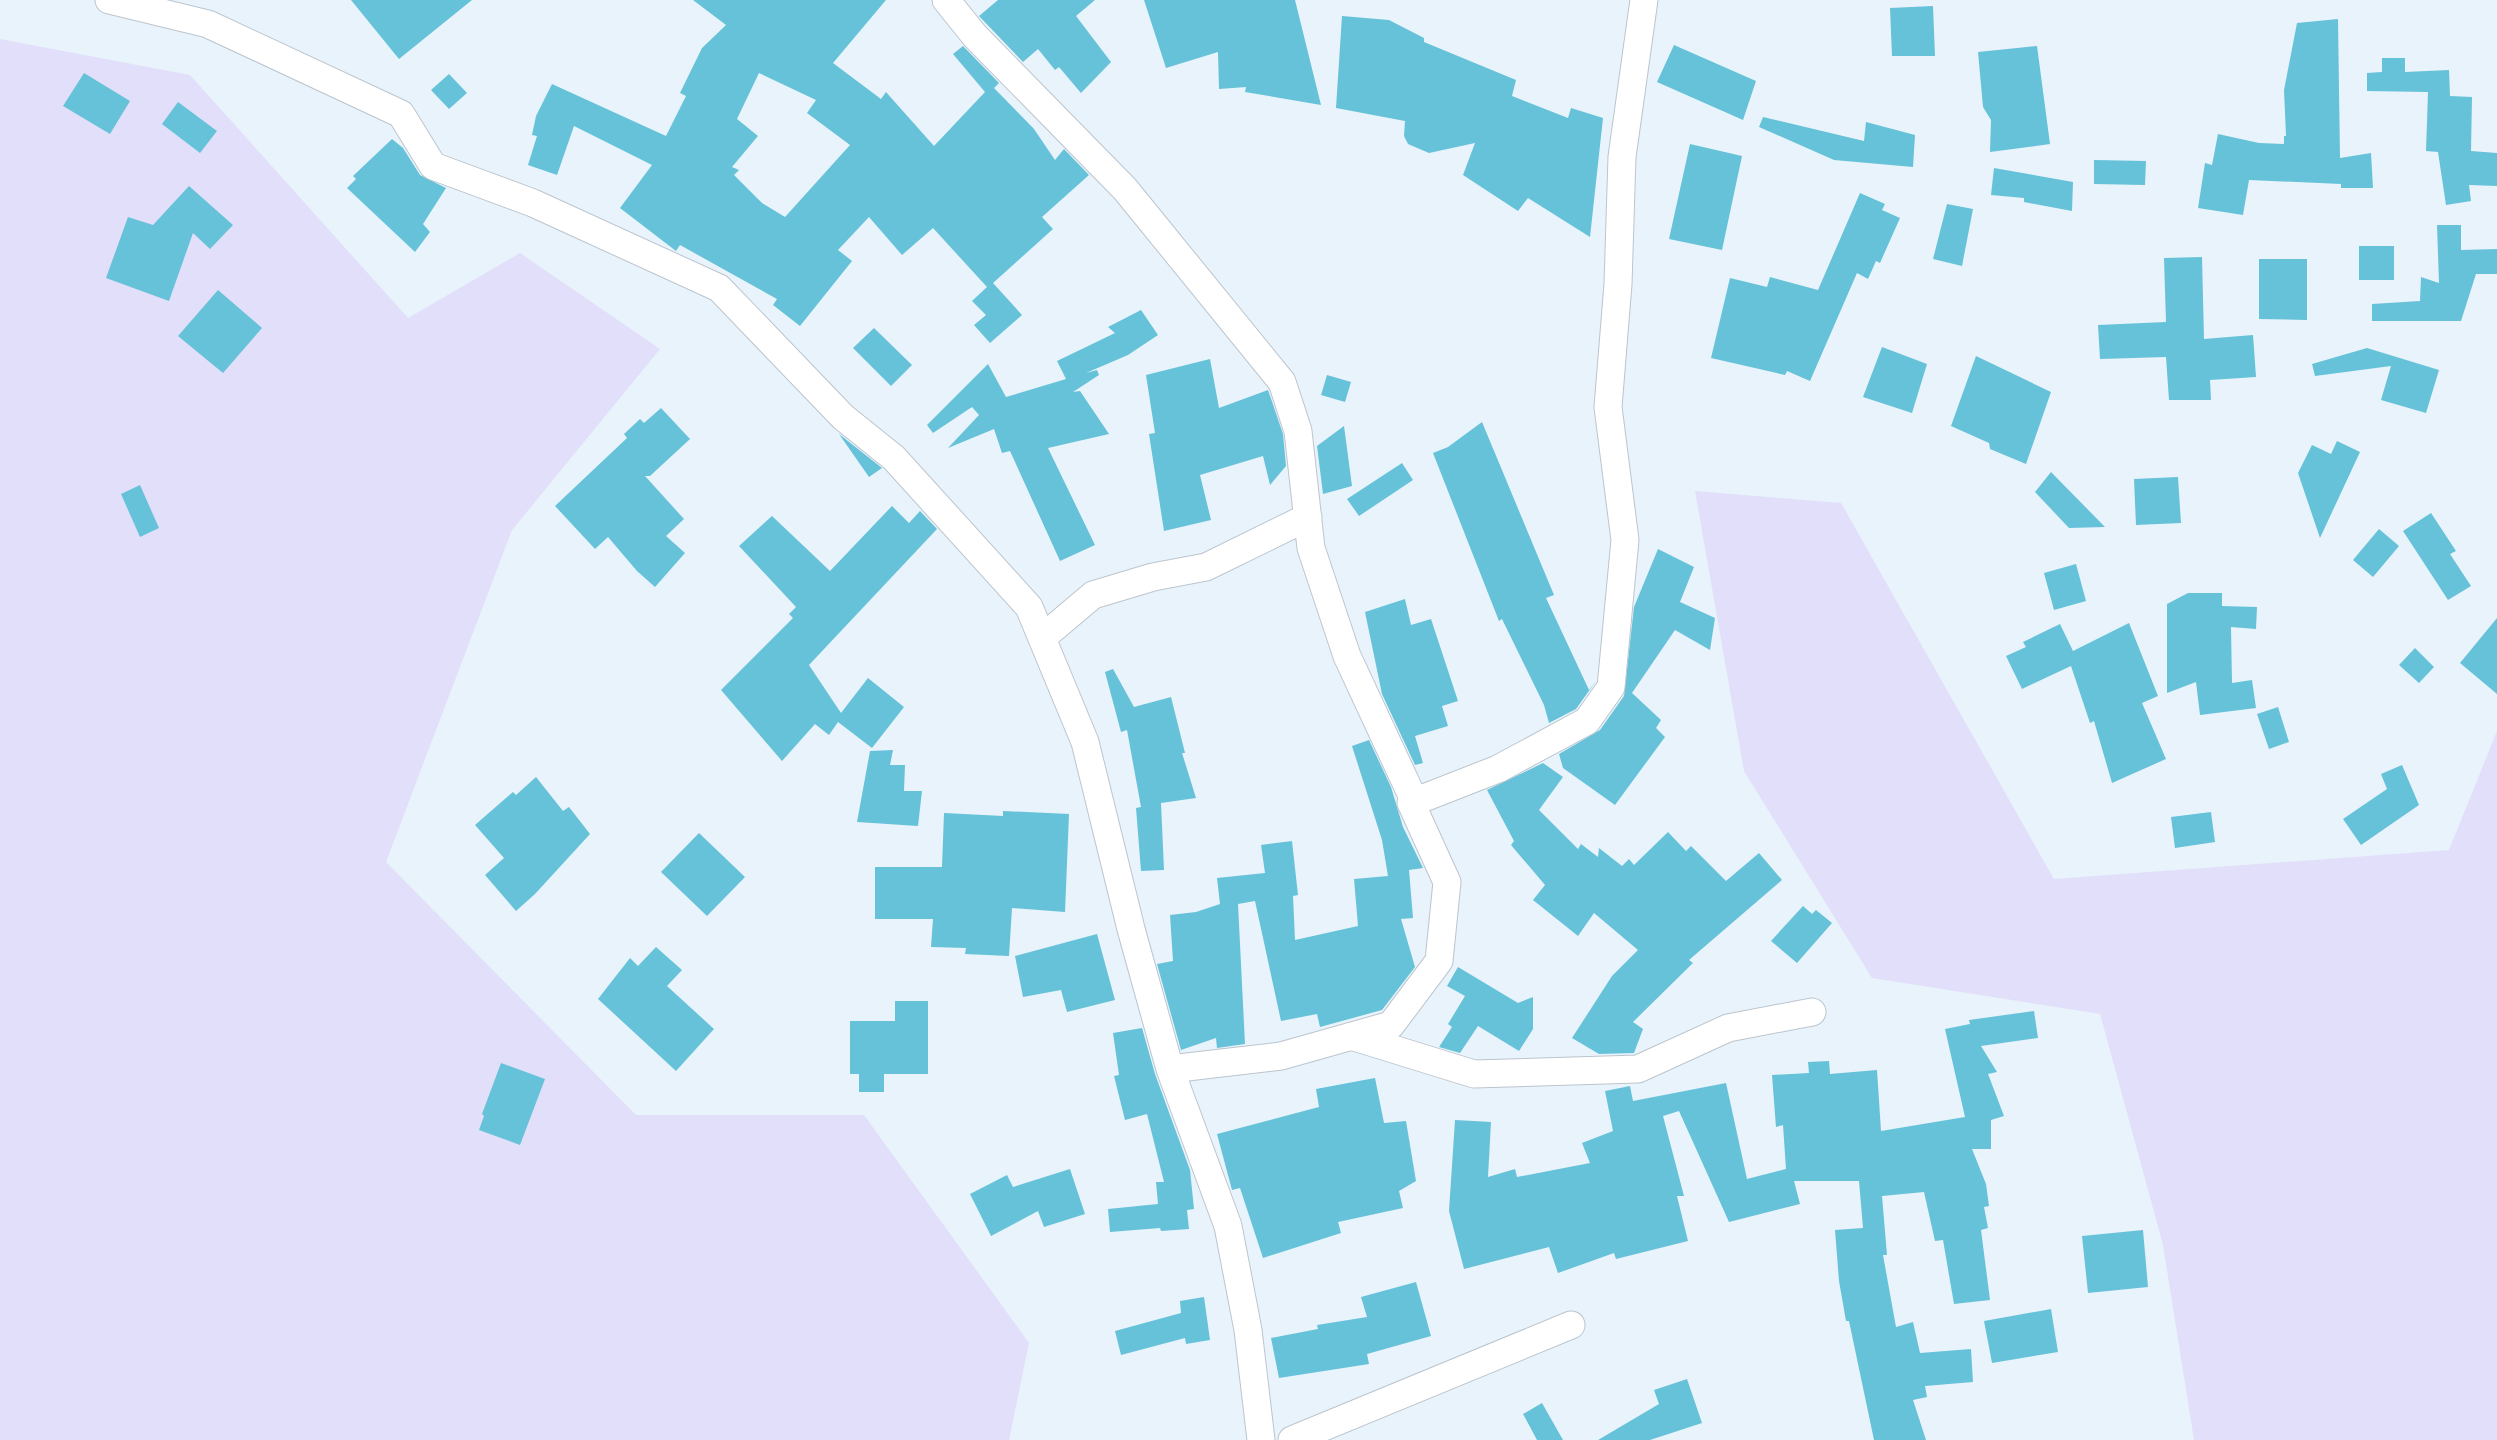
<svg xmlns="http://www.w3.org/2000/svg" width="2497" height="1440" viewBox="0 0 2497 1440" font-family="Georgia,serif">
<rect width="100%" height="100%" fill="#e9f3fb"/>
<path fill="#e2dffa" d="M0 39 190 75 408 318 520 253 660 349 512 530 386 862 636 1115H864L1029 1343 1009 1440H0Z
M1695 491 1841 503 2054 879 2449 850 2497 731V1440H2194L2163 1245 2100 1014 1872 978 1744 771Z"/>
<path fill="#65c2d9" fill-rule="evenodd" d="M351 0H472L399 59Z
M693 0H886L833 63 881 99 886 92 934 146 985 92 953 54 963 46 999 83 994 88 1034 129 1055 160 1064 149 1089 175 1042 217 1053 229 993 283 1022 315 990 343 974 325 986 315 972 301 987 287 933 228 902 255 869 217 838 250 852 261 800 326 773 305 777 299 680 245 676 251 620 208 652 165 574 126 557 175 528 165 537 136 532 135 536 116 552 84 666 136 686 96 680 93 702 48 726 25ZM759 73 816 100 807 113 850 145 785 217 762 203 734 175 739 170 732 167 758 136 737 119Z
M998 0H1095L1076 16 1111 62 1081 93 1059 67 1055 70 1038 49 1023 62 979 16Z
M1144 0H1295L1321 105 1245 92 1246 87 1219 89 1218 52 1166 68Z
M1933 6 1935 56H1892L1890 8Z
M1342 16 1389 20 1424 38V42L1516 80 1512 96 1568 118 1571 108 1603 118 1590 237 1528 198 1518 211 1463 175 1475 143 1429 153 1408 144 1404 136 1405 121 1336 108Z
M2338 19 2340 158 2371 153 2373 188H2341V184L2249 180 2243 215 2198 208 2205 163 2212 165 2218 134 2259 143 2284 144V136H2286L2284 90 2297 23Z
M1674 45 1756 81 1743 120 1657 82Z
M2037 46 2050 144 1990 152 1991 120 1983 107 1978 52Z
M2382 58H2405V72L2449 70 2450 96 2472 97 2471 151 2497 153V186L2469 185 2471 201 2446 205 2438 152 2426 151 2428 92 2367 91V73L2382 72Z
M84 73 130 101 110 134 63 106Z
M449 74 467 93 449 109 431 90Z
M178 102 217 131 200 153 162 124Z
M1763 117 1864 141 1866 122 1915 135 1913 167 1834 160 1759 127Z
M392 139 403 148 420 175 446 188 423 224 430 232 415 252 347 188 356 179 353 176Z
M1690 144 1742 156 1722 250 1669 239Z
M2094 160 2146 161 2145 185 2094 184Z
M1994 168 2073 182 2072 211 2024 202V198L1991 195Z
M189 186 233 225 210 249 193 233 169 301 106 278 128 217 153 225Z
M1860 193 1885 204 1882 210 1900 218 1880 263 1876 261 1868 279 1857 273 1810 381 1787 371 1785 375 1711 358 1730 278 1767 287 1770 277 1818 290Z
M1947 204 1973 209 1962 266 1933 259Z
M2437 225H2461V250L2497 249V274H2476L2461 321H2372V304L2420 301 2421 277 2439 283Z
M2359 246H2394V280H2359Z
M2202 257 2204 339 2253 335 2256 377 2210 380 2211 400H2169L2166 357 2100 359 2098 325 2166 322 2164 258Z
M2259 259H2307V320L2259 319Z
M218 290 262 328 223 373 178 336Z
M1141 310 1158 335 1128 355 1086 373 1097 370 1099 375 1073 392 1080 391 1109 434 1048 448 1095 545 1060 561 1010 451 1002 453 994 429 948 448 979 415 972 407 933 433 927 425 988 364 1006 397 1066 379 1057 361 1115 333 1108 327Z
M874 328 912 365 891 386 853 348Z
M1882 347 1927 364 1912 413 1863 397Z
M2367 348 2439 370 2426 413 2381 400 2391 366 2315 376 2312 364Z
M1976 356 2051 392 2026 464 1990 449 1989 443 1951 426Z
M1210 359 1219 408 1268 390 1283 434 1286 466 1270 485 1263 456 1200 475 1211 520 1164 531 1149 434 1155 433 1146 375Z
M1327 375 1351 382 1345 402 1321 395Z
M661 408 690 439 650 476H645L684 519 666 536 685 553 655 587 637 571 608 537 595 549 555 506 627 438 624 434 640 419 644 423Z
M1482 422 1554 595 1546 598 1589 690 1596 681 1576 709 1549 723 1544 705 1502 619 1499 621 1433 453 1448 447Z
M1344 426 1352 486 1323 494 1317 446Z
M839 434 882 468 869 477Z
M2337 441 2360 452 2320 538 2298 473 2312 445 2331 454Z
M1402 463 1413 480 1359 516 1347 499Z
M2051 472 2105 527 2069 528 2035 492Z
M2178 477 2181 523 2136 525 2134 479Z
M140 485 159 528 140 537 121 494Z
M892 506 909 523 920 511 937 529 809 665 841 713 868 678 904 707 872 748 838 722 829 735 815 724 782 761 721 690 793 618 789 614 796 607 739 546 772 516 830 571Z
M2431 513 2456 551 2450 554 2471 586 2448 600 2403 531Z
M2379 529 2399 546 2373 577 2353 560Z
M1658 549 1694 567 1680 602 1715 618 1710 650 1675 630 1632 693 1661 720 1656 728 1665 737 1615 805 1563 768 1559 754 1600 730 1624 696 1634 607Z
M2076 564 2086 601 2054 610 2044 573Z
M2188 593H2222V606L2257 607 2256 629 2231 627 2232 683 2252 680 2256 708 2200 715 2196 682 2167 693V604Z
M1405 599 1411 625 1431 619 1458 701 1442 706 1448 726 1415 736 1423 763 1415 765 1382 694 1365 612Z
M2497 618V694L2460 663Z
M2129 623 2158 696 2142 703 2166 759 2112 783 2094 721 2090 723 2071 666 2022 689 2006 656 2026 647 2023 642 2060 624 2073 651Z
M2415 648 2434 667 2419 683 2399 665Z
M1113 669 1134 707 1171 697 1185 753H1182L1196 798 1161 803 1164 870 1141 871 1136 808 1141 807 1127 730 1121 732 1105 672Z
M2278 707 2289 742 2269 749 2257 714Z
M1369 740 1391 787 1403 827 1423 868 1409 870 1413 918 1401 919 1415 967 1382 1010 1320 1027 1317 1014 1281 1021 1255 901 1238 904 1245 1044 1217 1048 1216 1038 1181 1050 1157 964 1173 961 1170 915 1196 912 1220 904 1217 878 1265 873 1261 845 1292 841 1298 895 1293 896 1295 940 1358 926 1354 879 1388 876 1382 840 1352 746Z
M893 750 890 765H905L904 791H922L918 826 857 822 870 751Z
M1543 763 1563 777 1539 810 1578 849 1581 844 1598 857 1599 848 1622 866 1629 859 1634 865 1668 832 1686 851 1691 846 1726 881 1759 853 1782 880 1689 960 1693 963 1633 1022 1643 1029 1634 1053 1599 1054 1572 1038 1612 976 1638 950 1594 913 1578 936 1533 900 1545 885 1511 845 1514 841 1487 790Z
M2402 765 2419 805 2361 845 2343 819 2387 789 2381 774Z
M536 777 563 811 569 807 590 834 535 894 516 911 485 875 504 858 475 825 513 792 516 795Z
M1003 811 1069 814 1065 912 1012 908 1009 956 965 954 966 948 931 947 933 919H875V867H942L944 813 1003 816Z
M2211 812 2215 842 2175 848 2171 817Z
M699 833 745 877 707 916 661 872Z
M1803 906 1812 914 1816 910 1832 923 1797 963 1771 941Z
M1097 934 1115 1000 1067 1012 1061 990 1023 997 1015 956Z
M656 947 682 970 667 986 714 1029 676 1071 598 999 630 958 638 966Z
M1458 967 1518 1003 1533 997V1029L1519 1051 1478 1026 1460 1053 1439 1047 1452 1027 1448 1024 1465 996 1447 986Z
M895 1001H928V1074H884V1092H859V1074H850V1021H895Z
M2034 1011 2038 1038 1981 1046 1997 1072 1988 1074 2004 1116 1991 1120V1149H1972L1986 1184 1989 1206 1984 1207 1988 1228 1981 1230 1990 1300 1954 1304 1943 1240 1935 1241 1924 1192 1882 1196 1887 1255H1883L1896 1327 1913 1322 1920 1353 1971 1349 1973 1382 1925 1386 1927 1397 1913 1400 1926 1440H1874L1849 1321H1846L1839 1281 1835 1230 1863 1228 1859 1181H1794L1800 1204 1729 1222 1679 1111 1663 1116 1684 1196H1677L1688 1241 1616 1259 1614 1253 1558 1273 1549 1247 1464 1269 1449 1211 1455 1120 1491 1122 1488 1177 1515 1169 1517 1177 1590 1163 1582 1143 1613 1131 1605 1091 1630 1086 1633 1101 1726 1083 1747 1179 1786 1169 1783 1125 1776 1127 1772 1075 1809 1073 1808 1062 1829 1061 1830 1074 1877 1070 1881 1131 1965 1117 1945 1029 1970 1024 1969 1020Z
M1142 1028 1155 1074 1190 1170 1194 1209 1187 1210 1189 1229 1161 1231 1160 1228 1110 1232 1108 1209 1158 1204 1156 1182H1164L1147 1114 1125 1120 1114 1076 1119 1075 1113 1033Z
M501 1063 545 1079 520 1145 479 1130 484 1116 482 1114Z
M1375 1078 1384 1123 1406 1121 1416 1181 1399 1191 1403 1208 1338 1222 1341 1233 1263 1258 1240 1188 1232 1190 1217 1134 1319 1107 1316 1089Z
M1070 1169 1085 1214 1044 1227 1038 1211 991 1236 970 1194 1007 1175 1013 1187Z
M2143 1230 2148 1287 2088 1293 2082 1236Z
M1416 1282 1431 1336 1367 1354 1369 1364 1279 1378 1271 1338 1318 1329 1317 1325 1367 1317 1361 1297Z
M1204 1297 1210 1340 1186 1344 1185 1338 1121 1355 1115 1331 1181 1313 1180 1301Z
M2051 1309 2058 1352 1992 1363 1984 1321Z
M1687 1379 1702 1423 1650 1440H1598L1659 1404 1654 1390Z
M1542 1403 1563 1440H1537L1523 1414Z"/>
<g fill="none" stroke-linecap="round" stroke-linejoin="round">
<g stroke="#bcc5cd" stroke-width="29">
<path id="minor" d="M109 0 208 24 401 114 433 166 533 203 719 288 843 417 894 458 1029 607 1085 742 1131 929 1170 1069 1228 1226 1248 1330 1261 1440
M946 0 975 36 1125 189 1282 382 1298 431 1311 548 1347 656 1413 798 1411 803 1447 882 1439 961 1391 1025 1281 1056 1170 1069
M1042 638 1093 595 1153 577 1206 567 1308 517
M1411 803 1498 769 1587 721 1611 687 1625 540 1608 407 1618 284 1622 157 1644 0
M1351 1036 1474 1074 1638 1069 1728 1028 1812 1012
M1292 1440 1571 1325"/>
</g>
<use href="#minor" stroke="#fff" stroke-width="27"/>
</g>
</svg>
